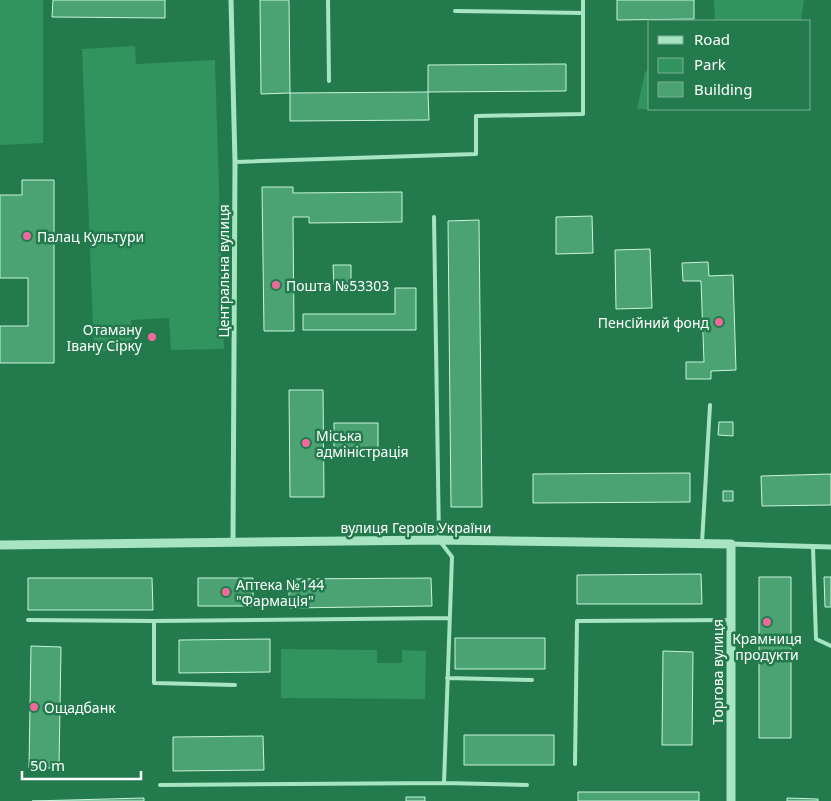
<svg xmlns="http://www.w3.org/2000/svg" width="831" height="801" viewBox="0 0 831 801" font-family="'Noto Sans',sans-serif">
<rect width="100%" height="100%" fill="#237a4c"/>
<path fill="#31935e" d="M0 0H43V143L0 145Z
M714 0H804L801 21H715Z
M135 46 136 64 215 60 224 349 171 350 169 318 131 320 132 351H94L82 49Z
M650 69V109H788V110L637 109 645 72Z
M281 649 377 650V663H402V650L426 651 425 699 281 698Z"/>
<path fill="#4ba374" stroke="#c8f4dc" d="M53 0H165V18L52 17Z
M260 0H289L290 93 261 94Z
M617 0H694V19L617 20Z
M566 64V91L428 92V65Z
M428 92 429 120 290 121V93Z
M22 180H54V363H0V326H28V278H0V195H22Z
M262 187H293V193L402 192V222L309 223V217H293L294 331H264Z
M592 216 593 253 556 254V217Z
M479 220 482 507H451L448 221Z
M650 249 652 308 616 309 615 250Z
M708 262 709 276 733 275 736 370 711 371V379H686V362H704L701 281H683L682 263Z
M333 265H351V285H334Z
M395 288H416V330H303V314H395Z
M289 390H323L324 497H290Z
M719 422H733V436L718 435Z
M334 423H378V456H334Z
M690 473V502L533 503V474Z
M831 474V505L762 506 761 476Z
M723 491H733V501H723Z
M701 574 702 604H577V575Z
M759 577H791V738H759Z
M824 577H831V607H825Z
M28 578H152L153 610H28Z
M198 578H253V606H198Z
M431 578 432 606 289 608V579Z
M455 638H545V669H455Z
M270 639V672L179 673V640Z
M31 646 61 647 59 768H29Z
M663 651 693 652 692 745H662Z
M464 735H554V765H464Z
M263 736 264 770 173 771V737Z
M578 792H699V801H578Z
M406 797H425V801H406Z
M144 798V801H32Z
M787 798 818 799V801H787Z"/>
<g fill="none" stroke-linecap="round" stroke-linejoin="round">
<path stroke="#a6e4c2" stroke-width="4" d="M328 0 329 81
M455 11 583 13
M235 162 476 154V116L583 114V0
M434 217 439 540 452 557 444 783
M702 543 710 405
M813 547 816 639 831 646
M28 620 154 621 449 618
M154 621V683L235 685
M447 678 532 680
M575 764 577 621 730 620
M160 785 444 783 527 785"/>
<path stroke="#a6e4c2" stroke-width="5" d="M231 0 235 162 233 542
M731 544 831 547"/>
<path stroke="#a6e4c2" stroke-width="9" d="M0 545 439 540 731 544V801"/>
</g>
<g fill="#ef699c" stroke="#237a4c" stroke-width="2">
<circle cx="27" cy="236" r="5"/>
<circle cx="276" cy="285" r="5"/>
<circle cx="719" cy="322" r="5"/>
<circle cx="152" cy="337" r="5"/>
<circle cx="306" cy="443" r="5"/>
<circle cx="226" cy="592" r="5"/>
<circle cx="767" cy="622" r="5"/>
<circle cx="34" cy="707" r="5"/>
</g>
<g text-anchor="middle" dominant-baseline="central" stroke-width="5" stroke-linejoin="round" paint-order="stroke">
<g font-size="14" fill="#fff" stroke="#237a4c" text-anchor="start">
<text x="37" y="236">Палац Культури</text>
<text x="286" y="285">Пошта №53303</text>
<text x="709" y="322" text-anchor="end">Пенсійний фонд</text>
<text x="142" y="329" text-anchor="end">Отаману<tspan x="142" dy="16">Iвану Сiрку</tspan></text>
<text x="316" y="435">Мiська<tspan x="316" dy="16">адмiнicтрацiя</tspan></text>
<text x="236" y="584">Аптека №144<tspan x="236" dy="16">"Фармація"</tspan></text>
<text x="767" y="638" text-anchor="middle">Крамниця<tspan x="767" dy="16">продукти</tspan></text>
<text x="44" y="707">Ощадбанк</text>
</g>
<g font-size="14" fill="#fff" stroke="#237a4c">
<text transform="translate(223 271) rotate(-90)">Центральна вулиця</text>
<text x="416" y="527">вулиця Героїв України</text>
<text transform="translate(717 672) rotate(-90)">Торгова вулиця</text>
</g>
</g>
<rect x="648" y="20" width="162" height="90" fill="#237a4c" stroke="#7baf94"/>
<rect x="658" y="36" width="25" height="8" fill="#a6e4c2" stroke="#7baf94"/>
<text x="694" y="45" font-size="15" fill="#ffffff">Road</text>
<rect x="658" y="58" width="25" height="15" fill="#31935e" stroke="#7baf94"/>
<text x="694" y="70" font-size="15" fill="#ffffff">Park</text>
<rect x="658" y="82" width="25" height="15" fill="#4ba374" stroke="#7baf94"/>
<text x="694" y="95" font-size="15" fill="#ffffff">Building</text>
<path d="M22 771v8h119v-8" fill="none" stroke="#ffffff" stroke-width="2.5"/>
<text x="30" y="771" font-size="15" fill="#ffffff" stroke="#237a4c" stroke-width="4" paint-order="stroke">50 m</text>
</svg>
